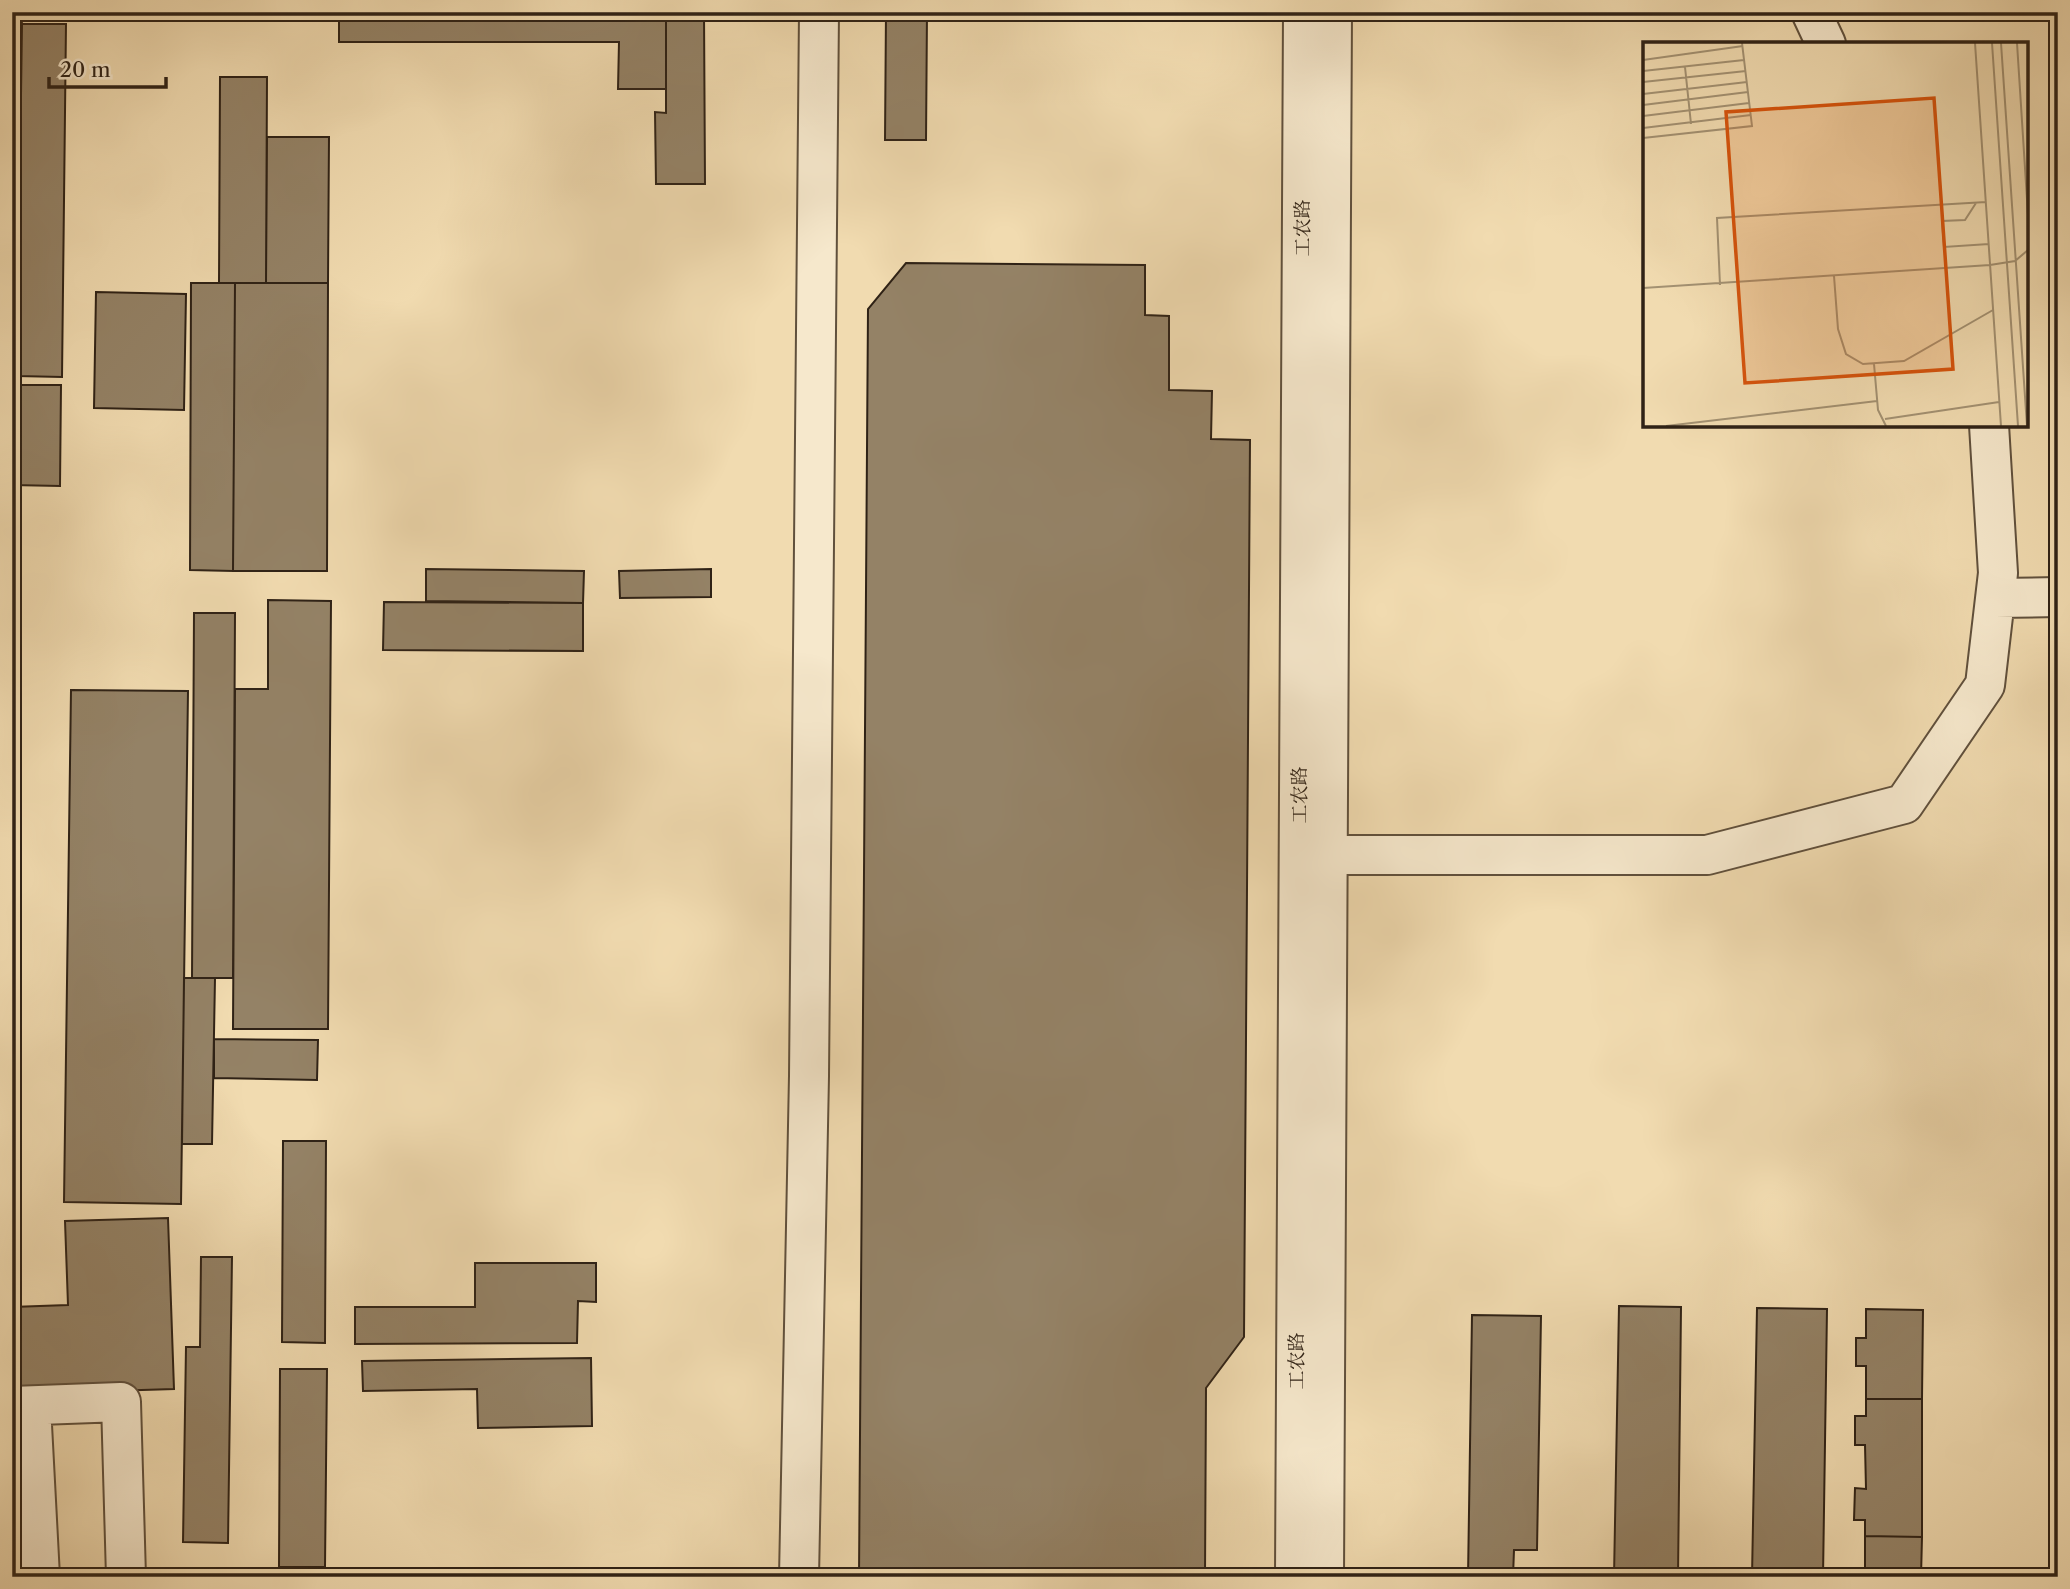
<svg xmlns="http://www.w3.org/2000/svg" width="2070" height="1589" viewBox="0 0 2070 1589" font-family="'Libre Caslon Text','Noto Serif SC',serif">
<rect width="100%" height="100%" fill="#f1dbb0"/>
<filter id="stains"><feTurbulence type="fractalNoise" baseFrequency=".00286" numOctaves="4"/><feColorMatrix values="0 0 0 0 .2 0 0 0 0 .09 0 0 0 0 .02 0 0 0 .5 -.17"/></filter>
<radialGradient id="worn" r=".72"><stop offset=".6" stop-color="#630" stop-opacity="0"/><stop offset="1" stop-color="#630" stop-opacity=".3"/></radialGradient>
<path fill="#948266" stroke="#2f2216" stroke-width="2" d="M339 12H666V89H618L619 42H339Z
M666 12H704L705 184H656L655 112 666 113Z
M886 12H927L926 140H885Z
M12 13H22L17 376H12Z
M22 24H66L62 377 17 376Z
M220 77H267L266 283H219Z
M267 137H329L328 283H266Z
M906 263 1145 265V315L1169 316V390L1212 391 1211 439 1250 440 1244 1337 1206 1388 1205 1577H859L868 309Z
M191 283H235L233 571 190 570Z
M235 283H328L327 571H233Z
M96 292 186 294 184 410 94 408Z
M12 385H61L60 486 12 485Z
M426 569 584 571 583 603 426 601Z
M711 569V597L620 598 619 571Z
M268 600 331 601 328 1029H233L235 689H268Z
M384 602 583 603V651L383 650Z
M194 613H235L233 978H192Z
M71 690 188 691 181 1204 64 1202Z
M184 978H215L212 1144H182Z
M214 1039 318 1040 317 1080 214 1078Z
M283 1141H326L325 1343 282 1342Z
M168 1218 174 1389 12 1394V1307L68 1305 65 1221Z
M201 1257H232L228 1543 183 1542 186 1347H200Z
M475 1263H596V1302L578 1301 577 1343 355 1344V1307H475Z
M1619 1306 1681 1307 1678 1577H1614Z
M1757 1308 1827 1309 1823 1577H1752Z
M1866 1309 1923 1310 1922 1399H1866V1366H1856V1338H1866Z
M1472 1315 1541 1316 1537 1550H1514L1513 1577H1468Z
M591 1358 592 1426 478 1428 477 1389 363 1391 362 1361Z
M280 1369H327L325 1567H279Z
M2057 1374 2058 1577H2055Z
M1866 1399H1922V1537L1865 1536V1520H1854L1855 1488 1866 1489 1865 1445H1855V1416H1866Z
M1865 1536 1922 1537 1921 1577H1865Z"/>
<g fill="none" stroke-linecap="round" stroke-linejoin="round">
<g stroke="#60503c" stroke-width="42">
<path id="minor" d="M1811 12 1826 44
M1995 598 2058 597
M1301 855H1707L1904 804 1985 685 1998 573 1989 425
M12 1406 121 1402 126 1577
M31 1406 40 1577
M799 1577 809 1076 819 12
M1295 1577 1303 12
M1324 1577 1332 12"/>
</g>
<use href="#minor" stroke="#f6e8cc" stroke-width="38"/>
</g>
<g text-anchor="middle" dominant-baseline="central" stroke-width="6" stroke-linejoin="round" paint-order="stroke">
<g font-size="19" fill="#2f2216" stroke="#f6e8cc">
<text transform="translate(1302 228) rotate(-90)">工农路</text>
<text transform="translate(1299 795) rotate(-90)">工农路</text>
<text transform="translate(1296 1361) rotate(-90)">工农路</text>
</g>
</g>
<g transform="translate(1643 42)">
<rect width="385" height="385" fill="#f1dbb0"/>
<path fill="none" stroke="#a39172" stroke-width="2" d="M332 1 358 384M349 1 375 384M358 1 384 384M374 1 385 173M0 18 100 4M42 25 48 82M0 29 101 18M0 40 103 29M0 52 104 40M0 63 105 50M0 74 106 61M0 86 108 73M0 96 109 84 99 1M333 161 322 178 299 179 301 205 346 202M191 234 195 287 203 312 220 322 261 319 350 268M77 243 74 176 343 160M0 246 347 223 372 219 385 208M231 322 235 368 243 384M242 377 356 360M23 384 234 359"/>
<path fill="#d6540d" fill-opacity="0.15" stroke="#d6540d" stroke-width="3.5" d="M291 56 310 327 102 341 83 70Z"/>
<rect width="385" height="385" fill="none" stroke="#2f2216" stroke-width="3.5"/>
</g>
<rect width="2070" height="1589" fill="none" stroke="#f1dbb0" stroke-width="42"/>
<rect x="14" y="14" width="2042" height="1561" fill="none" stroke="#2f2216" stroke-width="3.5"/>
<rect x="21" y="21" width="2028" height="1547" fill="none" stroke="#2f2216" stroke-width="2"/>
<path d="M49 77v10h117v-10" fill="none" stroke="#2f2216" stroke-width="3.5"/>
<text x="60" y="77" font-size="21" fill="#2f2216" stroke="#f6e8cc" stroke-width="5" paint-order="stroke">20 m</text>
<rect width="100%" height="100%" filter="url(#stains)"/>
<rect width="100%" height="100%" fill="url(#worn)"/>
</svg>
